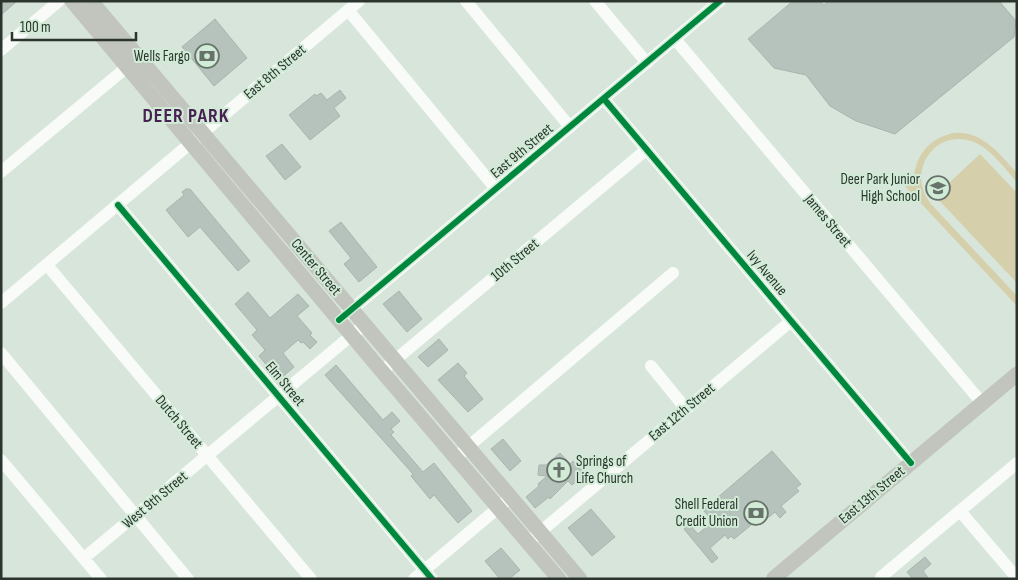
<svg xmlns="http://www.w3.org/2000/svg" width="1018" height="580" viewBox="0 0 1018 580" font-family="'Sofia Sans Condensed',sans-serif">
<rect width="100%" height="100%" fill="#d7e5da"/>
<path fill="#d6cfac" d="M954 133C983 131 998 153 1017 173V182C1005 169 991 149 974 142 935 127 905 172 931 204L1017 296V306L903 184 907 179 914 187C912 160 927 138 954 133Z
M980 154 1017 193V283L935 196Z"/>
<path fill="#b6c3bd" stroke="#a8b5af" d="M1 1H17L1 15Z
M793 1H820L824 5 828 1H999L1016 21 1014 37 895 134 856 121 830 106 806 75 774 68 748 39Z
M215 19 247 58 214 86 182 47Z
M340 90 346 98 334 108 340 116 310 140 289 115 315 94 316 96 321 93 327 100Z
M282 144 301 167 285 180 266 156Z
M186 189H190L250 261 238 271 200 227 188 237 166 210 184 195 182 192Z
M341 222 377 267 359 282 344 264 351 258 329 231Z
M399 291 422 319 407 332 383 304Z
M248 292 270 318 298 294 309 306 297 316 312 333 310 335 317 342 310 349 303 342 301 343 298 340 283 353 294 367 279 380 259 356 265 350 252 335 257 330 235 304Z
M439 339 448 350 428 367 418 357Z
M458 363 467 373 464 376 483 399 468 412 438 380Z
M336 365 383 420 392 412 400 421 391 429 394 432 391 435 423 472 434 463 472 511 458 523 434 495 430 499 411 476 413 474 325 375Z
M503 439 521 461 510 471 491 449Z
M772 451 801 484 796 488 799 491 781 506 786 512 780 518 775 512 764 521 762 518 757 522 756 521 734 539 731 536 728 539 725 535 710 548 718 558 712 563 684 529 689 524 698 534 713 521 703 510Z
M560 453 570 464 573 461 580 469H584L583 479H579L572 485 568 481 550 499 549 497 535 508 526 497 539 486 538 484 547 476 538 475 539 465H546Z
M591 509 615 537 592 556 568 528Z
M501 548 520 570 509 579H500L485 561Z
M925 557 931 564 923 571 929 579H913L907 572Z"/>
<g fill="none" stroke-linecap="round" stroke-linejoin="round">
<path stroke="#f9fbf9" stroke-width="12" d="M466 1 570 127
M595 1 647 63
M348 10 496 189
M675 39 982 403
M1 50 59 1
M604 99 911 463
M1 172 133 62
M118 205 432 579
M47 265 311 579
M1 303 359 1
M344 316 720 1
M1 353 188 579
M651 366 686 409
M382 371 647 149
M456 457 673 273
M1 460 101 579
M960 511 1017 578
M533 538 791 321
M84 558 364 325
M414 579 505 502
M883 579 881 577 1017 463"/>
<path stroke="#c2c5be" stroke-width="15" d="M72 1 374 362 559 579
M91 1 580 579
M774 578 1017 374"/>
<g stroke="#d1ebd7" stroke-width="9">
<path id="cycleway" d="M604 99 911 463
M118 205 432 579
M339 320 720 1"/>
</g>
<use href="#cycleway" stroke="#00873e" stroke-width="6"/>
</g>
<defs>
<g id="bank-ring" transform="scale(1.25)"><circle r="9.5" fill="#d1ebd7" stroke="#67736a" stroke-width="1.5"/><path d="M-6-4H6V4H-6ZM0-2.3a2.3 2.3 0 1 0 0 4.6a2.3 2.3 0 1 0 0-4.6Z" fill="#67736a"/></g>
<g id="school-ring" transform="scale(1.25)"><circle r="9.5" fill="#d1ebd7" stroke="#67736a" stroke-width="1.5"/><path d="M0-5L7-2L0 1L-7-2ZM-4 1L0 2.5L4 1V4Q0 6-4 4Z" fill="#67736a"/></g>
<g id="church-ring" transform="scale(1.25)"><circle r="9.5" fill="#d1ebd7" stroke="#67736a" stroke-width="1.5"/><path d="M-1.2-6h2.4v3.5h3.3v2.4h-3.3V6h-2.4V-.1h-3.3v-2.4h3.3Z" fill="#67736a"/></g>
</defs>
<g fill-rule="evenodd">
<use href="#bank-ring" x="207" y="56"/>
<use href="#school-ring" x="938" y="188"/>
<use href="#church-ring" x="559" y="470"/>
<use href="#bank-ring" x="756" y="513"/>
</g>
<g text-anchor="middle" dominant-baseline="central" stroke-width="4" stroke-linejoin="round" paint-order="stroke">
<g font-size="15" fill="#2b352d" stroke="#d1ebd7" text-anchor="end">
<text x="190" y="56">Wells Fargo</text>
<text x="920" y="179">Deer Park Junior<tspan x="920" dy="17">High School</tspan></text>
<text x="576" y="461" text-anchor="start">Springs of<tspan x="576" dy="17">Life Church</tspan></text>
<text x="738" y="504">Shell Federal<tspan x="738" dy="17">Credit Union</tspan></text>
</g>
<g font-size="15" fill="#2b352d" stroke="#d1ebd7">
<text transform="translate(275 72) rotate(-40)">East 8th Street</text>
<text transform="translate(522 151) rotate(-40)">East 9th Street</text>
<text transform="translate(828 221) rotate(50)">James Street</text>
<text transform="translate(515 260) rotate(-40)">10th Street</text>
<text transform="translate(316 267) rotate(50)">Center Street</text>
<text transform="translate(767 273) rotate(50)">Ivy Avenue</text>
<text transform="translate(285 384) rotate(50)">Elm Street</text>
<text transform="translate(682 412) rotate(-40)">East 12th Street</text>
<text transform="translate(179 422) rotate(50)">Dutch Street</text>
<text transform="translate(872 495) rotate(-40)">East 13th Street</text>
<text transform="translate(155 500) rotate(-40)">West 9th Street</text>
</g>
<g font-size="20" font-weight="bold" letter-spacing="1" fill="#492054" stroke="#d1ebd7">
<text x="186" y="116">DEER PARK</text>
</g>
</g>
<rect width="1018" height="580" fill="none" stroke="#2b352d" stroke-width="5"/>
<path d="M12 32v8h124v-8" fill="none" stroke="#2b352d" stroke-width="2.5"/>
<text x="20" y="32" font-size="15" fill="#2b352d" stroke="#d1ebd7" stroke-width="4" paint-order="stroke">100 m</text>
</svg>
